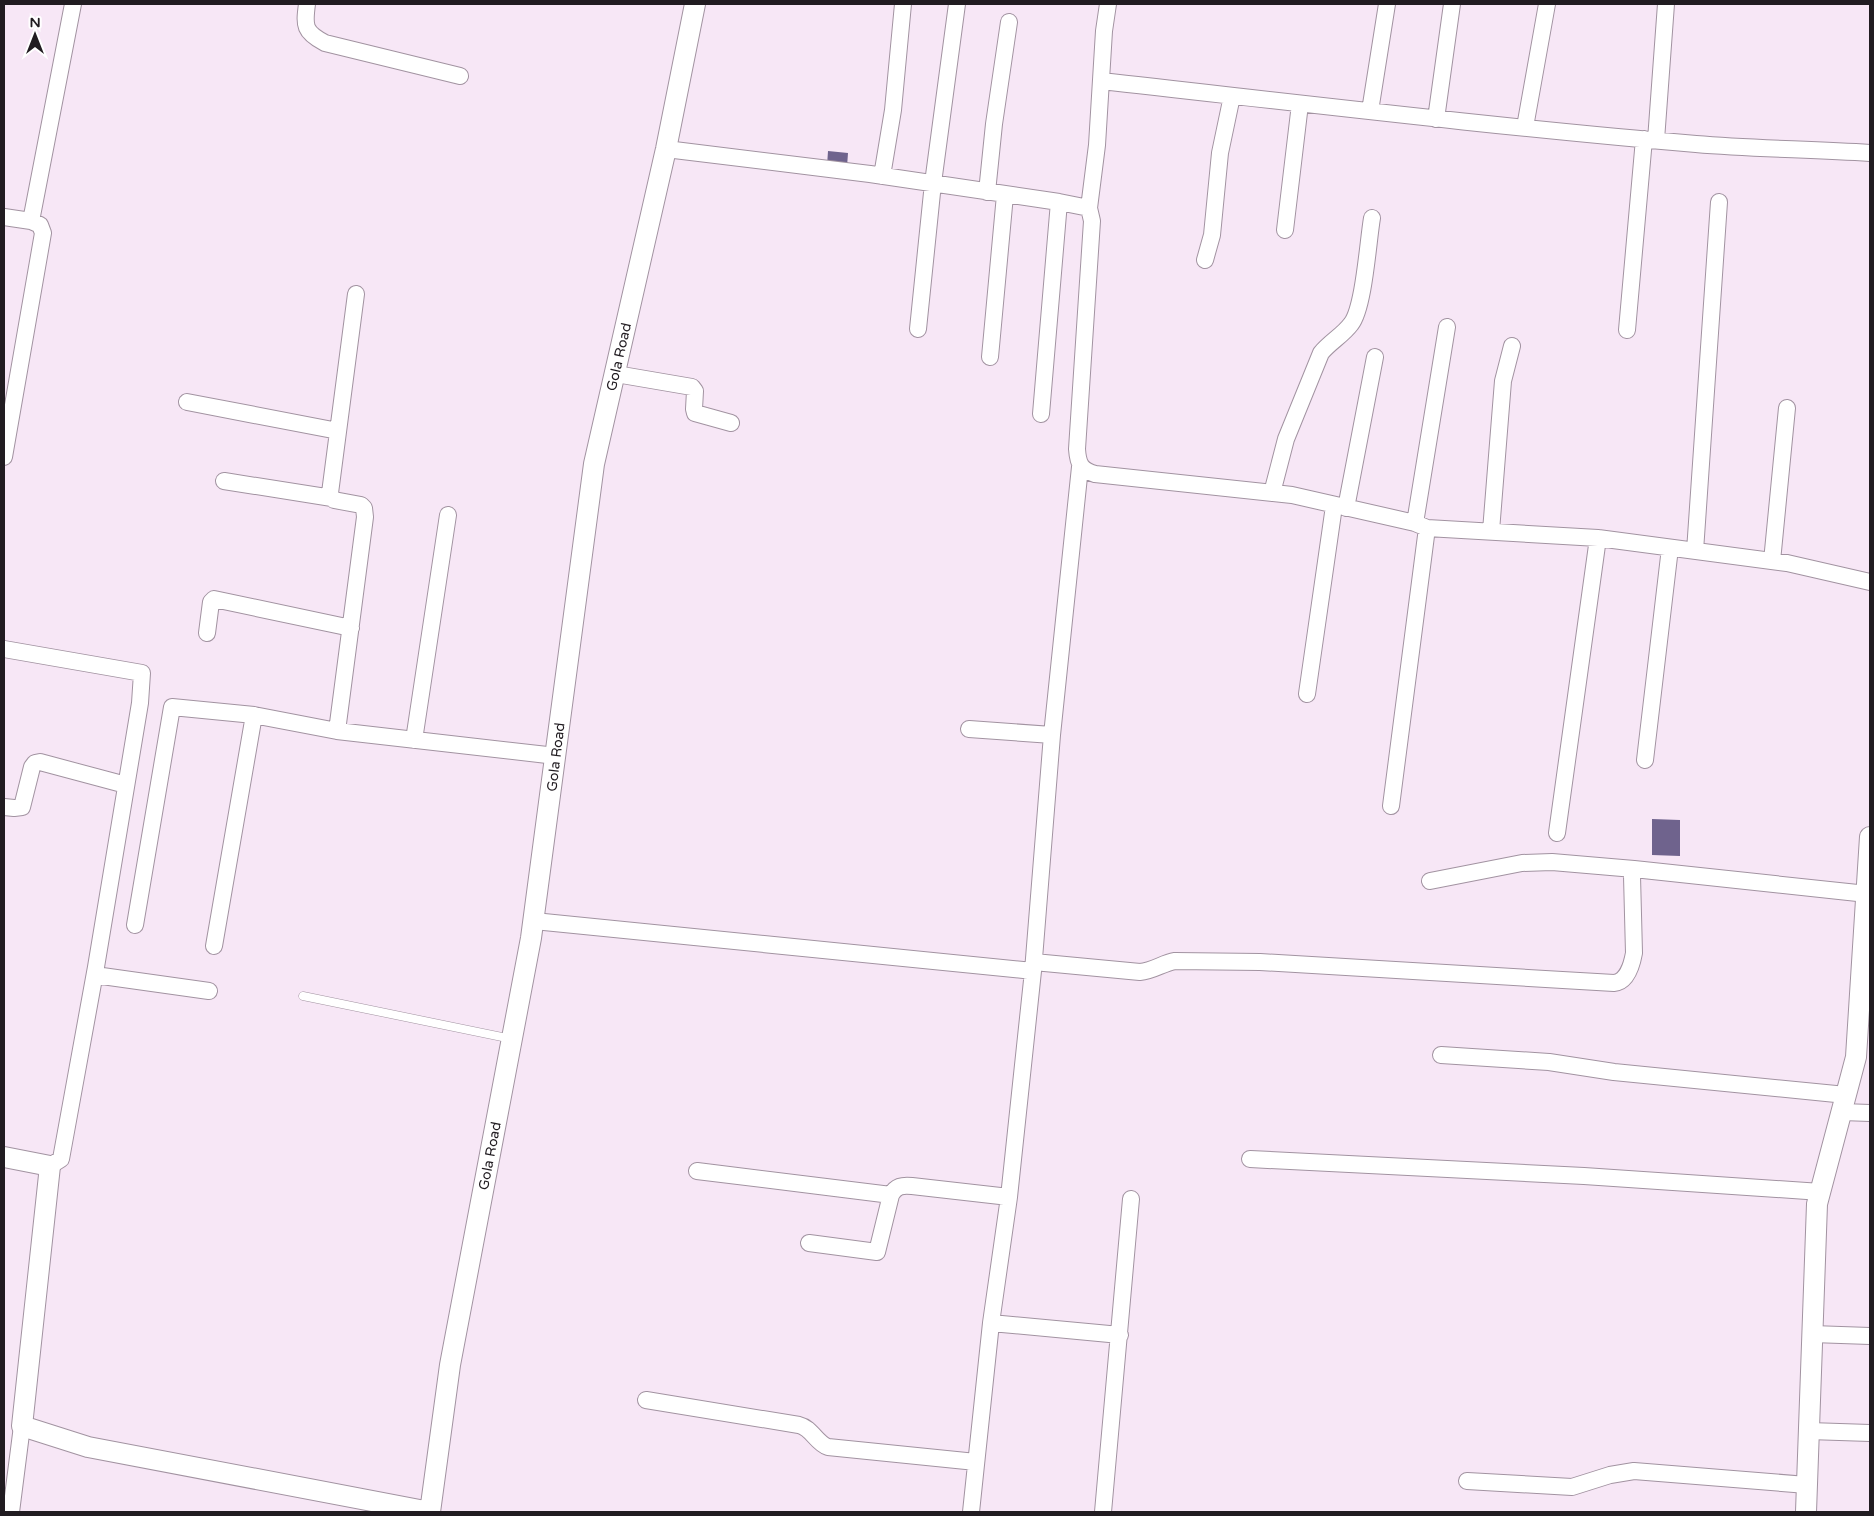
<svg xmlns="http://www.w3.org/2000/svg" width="1874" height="1516" viewBox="0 0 1874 1516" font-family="'Varela Round',sans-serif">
<rect width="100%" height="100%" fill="#f7e7f6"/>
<path fill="#6f638d" d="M828 151 848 153 847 167 827 166Z
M1652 819 1680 820V856L1652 855Z"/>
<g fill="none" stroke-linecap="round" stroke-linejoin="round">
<g stroke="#a293a1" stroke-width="9">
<path id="service" d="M303 996 512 1039"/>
</g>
<g stroke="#a293a1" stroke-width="18">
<path id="minor" d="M307 4C304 26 304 32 325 43L460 76
M1101 81C1299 103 1497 127 1696 144 1754 149 1812 149 1870 153
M1370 111 1387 4
M1436 119 1452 4
M1525 127 1547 4
M1656 140 1666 4
M666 149 870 174 1059 202 1089 208 1092 221 1077 449C1078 464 1081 470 1095 474L1292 495 1415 523 1427 528 1598 538 1787 563 1870 582
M882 176 893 110 903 4
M987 192 994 124 1009 22
M1089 208 1097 145 1104 31 1108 4
M4 217 31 221 40 225 43 233 4 457
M31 221 73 4
M1285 230 1300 104
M1205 260 1212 235 1220 153 1232 96
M918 329 933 183 957 4
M1627 330 1644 139
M990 357 1005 195
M616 374 692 387 695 391 694 409 695 413 731 423
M187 402 338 431
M1041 414 1059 202
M224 481 332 498
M1272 493 1286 439 1321 353C1330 342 1343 335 1351 324 1364 308 1368 241 1372 218
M1346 508 1375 357
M1415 523 1447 327
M1491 531 1503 381 1512 346
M1695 551 1719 202
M1772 561 1787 408
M207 633 211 602 214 599 351 628
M4 649 142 673 140 703 96 967 61 1159 50 1166
M1307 694 1334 506
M969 729 1052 735
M337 731 365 517 364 508 361 505 334 500 332 498 330 493 356 294
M414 740 448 515
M1645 760 1670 548
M1391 806 1427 528
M4 807 14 808 22 807 32 767 35 763 40 762 126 785
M1557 833 1598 538
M1430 881 1522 863 1552 862 1634 869
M534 921 1033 971
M135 925 172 707 254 715 337 731 556 756
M214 946 254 715
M1034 962 1140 972C1153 971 1163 963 1175 961L1260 962 1614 983C1627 982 1632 964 1634 953L1632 876 1634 869 1867 894
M95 975 209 991
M1441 1055 1549 1062 1614 1072 1846 1095
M1842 1112 1870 1113
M1250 1159 1584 1176 1821 1192
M697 1171 891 1195
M809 1243 877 1252 891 1195C896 1186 902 1185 912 1186L1009 1197
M991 1323 1120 1335
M1812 1334 1870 1336
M646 1400 799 1425C812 1428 816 1443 828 1447L976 1462
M1809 1431 1870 1433
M1467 1481 1572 1487 1610 1475 1634 1471 1807 1485
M11 1512 22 1426
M971 1512 991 1323 1009 1197 1033 971 1052 735 1080 467
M1103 1512 1131 1199"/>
</g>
<g stroke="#a293a1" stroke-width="22">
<path id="tertiary" d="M4 1157 50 1166 22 1426 88 1447 430 1512
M430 1512 450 1365 531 938 594 464 666 149 695 4
M1806 1512 1817 1204 1856 1057 1870 837"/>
</g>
<use href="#service" stroke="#fff" stroke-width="8"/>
<use href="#minor" stroke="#fff" stroke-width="16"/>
<use href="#tertiary" stroke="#fff" stroke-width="20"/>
</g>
<g text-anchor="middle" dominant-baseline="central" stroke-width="5" stroke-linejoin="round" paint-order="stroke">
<g font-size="14" fill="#211c21" stroke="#fff">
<text transform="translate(619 357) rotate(-77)">Gola Road</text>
<text transform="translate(556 757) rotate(-83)">Gola Road</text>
<text transform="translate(490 1156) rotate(-79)">Gola Road</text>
</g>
</g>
<rect width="1874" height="1516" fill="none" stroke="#211c21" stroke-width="10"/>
<g transform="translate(35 35)" stroke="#ffffff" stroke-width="4" paint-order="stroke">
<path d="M0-4L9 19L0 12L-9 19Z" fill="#211c21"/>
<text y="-8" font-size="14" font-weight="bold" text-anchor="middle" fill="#211c21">N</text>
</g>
</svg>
